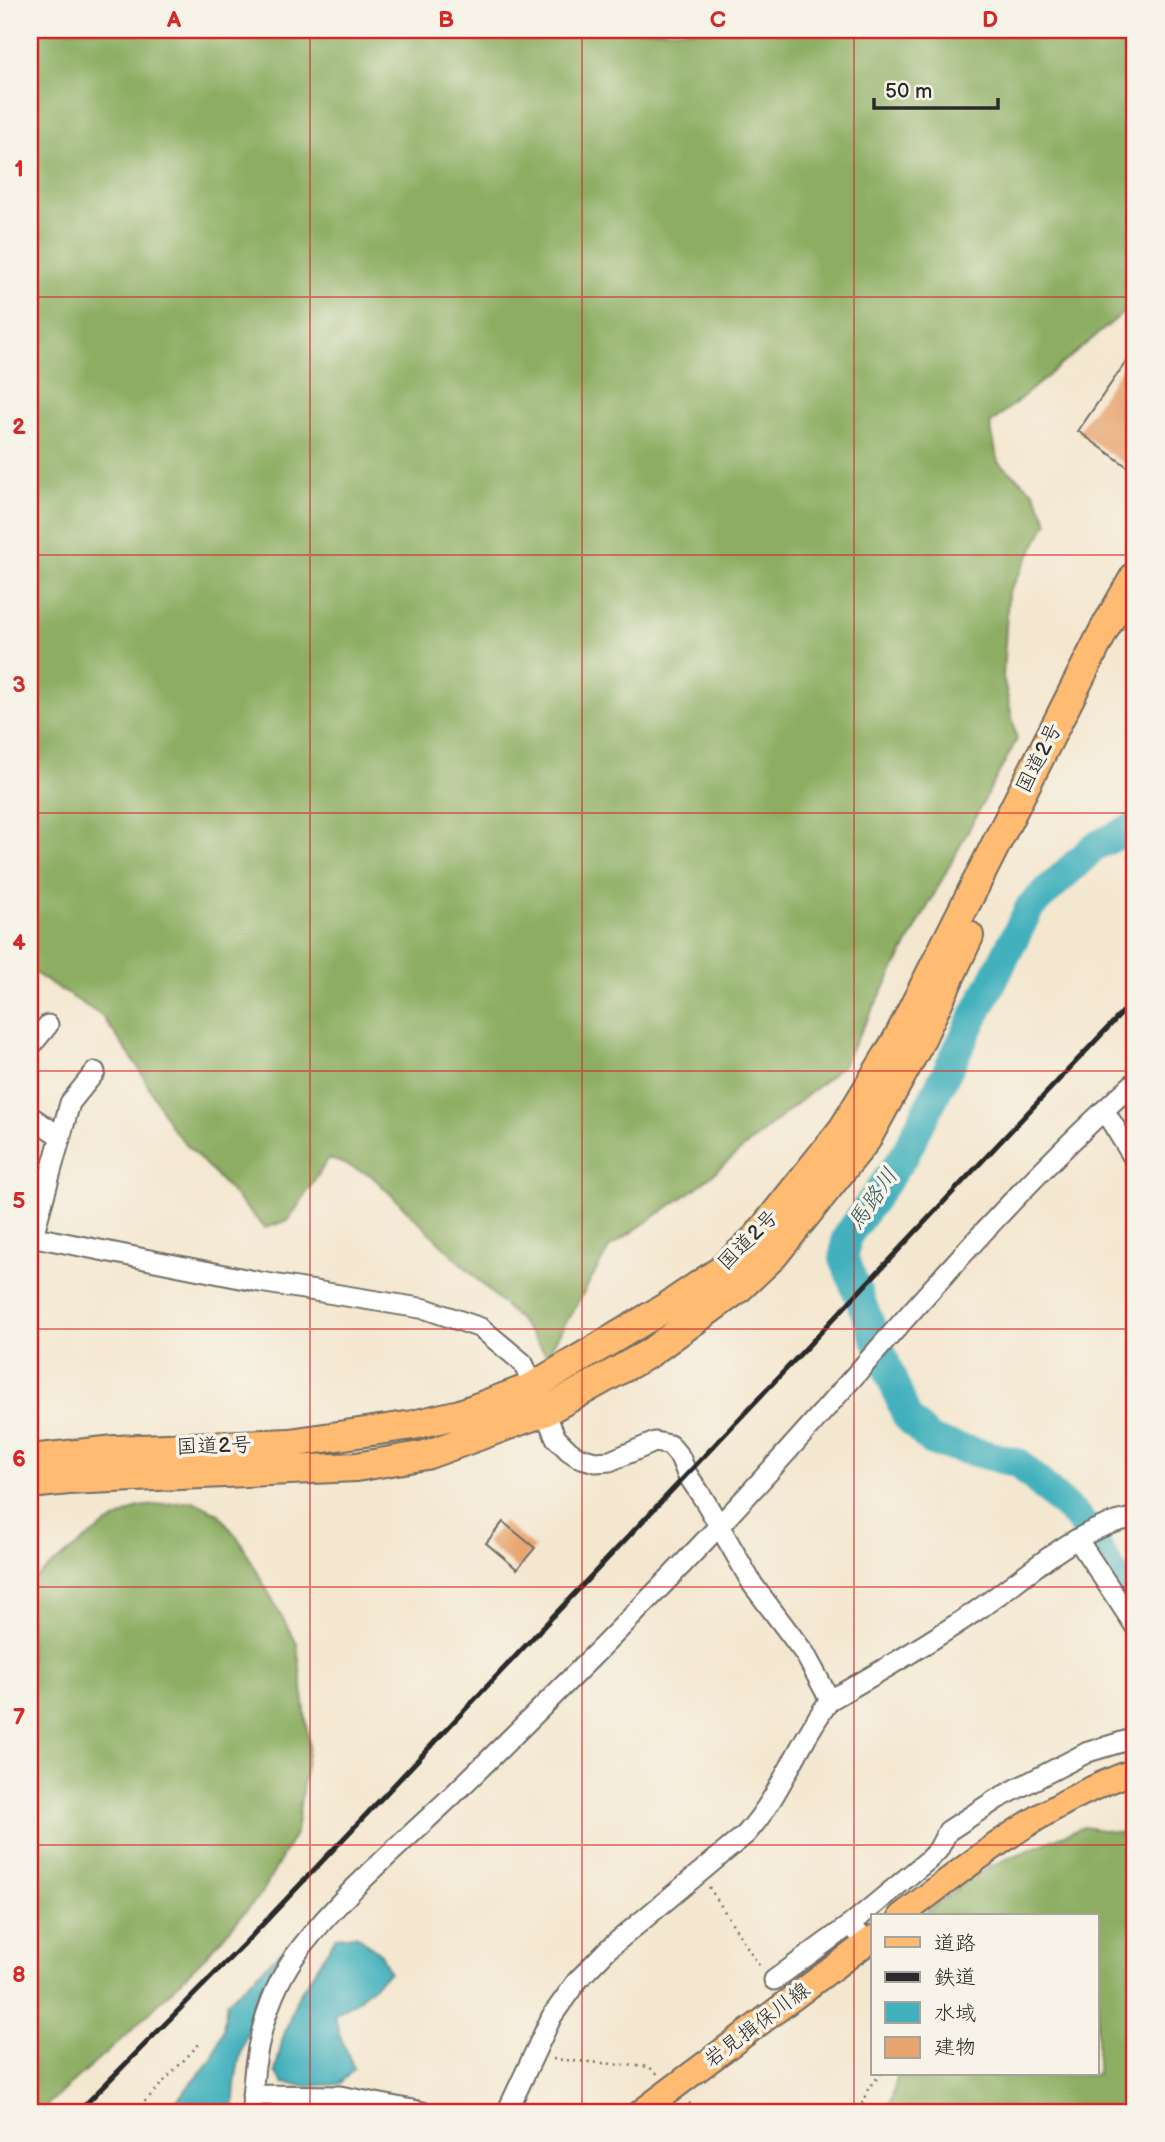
<svg xmlns="http://www.w3.org/2000/svg" width="1165" height="2142" viewBox="0 0 1165 2142" font-family="'Balsamiq Sans','Klee One',sans-serif">
<rect width="100%" height="100%" fill="#f7f3e8"/>
<filter id="ink" filterUnits="userSpaceOnUse"><feTurbulence type="fractalNoise" baseFrequency=".0143" numOctaves="2"/><feDisplacementMap in="SourceGraphic" scale="14" xChannelSelector="R" yChannelSelector="G"/><feConvolveMatrix kernelMatrix="1 2 1 2 8 2 1 2 1" color-interpolation-filters="sRGB"/></filter>
<filter id="wash" filterUnits="userSpaceOnUse"><feTurbulence type="fractalNoise" baseFrequency=".00686" numOctaves="4" result="noise"/><feDisplacementMap in="SourceGraphic" scale="28" xChannelSelector="R" yChannelSelector="G"/><feGaussianBlur stdDeviation="1.57" result="paint"/><feColorMatrix in="noise" values="0 0 0 0 0 0 0 0 0 0 0 0 0 0 0 0 0 1.4 0 .05"/><feComposite in="paint" operator="in"/></filter>
<g filter="url(#wash)">
<rect width="100%" height="100%" fill="#f4e7d0"/>
<path fill="#8cad62" stroke="#5c6c46" stroke-width="2" d="M30 30H1135V303L990 424 998 462 1034 492 1048 522 1008 594 1003 677 1017 739 843 1065 695 1189 610 1247 547 1355 520 1321 371 1175 329 1158 289 1220 265 1228 172 1129 138 1067 102 1016 33 972 30 967Z
M193 1501 219 1514 240 1541 297 1644 309 1745 296 1832 262 1893 204 1958 123 2038 39 2112H30V1582L102 1527 139 1507Z
M1083 1827 1135 1835V2112H888L898 2074H1097V1916H921L988 1867Z"/>
<path fill="#42b1bd" stroke="#366e74" stroke-width="2" d="M356 1935 381 1954 389 1972 355 2002 334 2015 340 2036 354 2069 339 2084 306 2086 283 2083 275 2072 283 2038 297 1998 336 1937Z
M288 1945C259 1996 232 2052 234 2112H167L212 2059 223 2030 227 2002Z"/>
<g fill="none" stroke-linecap="round" stroke-linejoin="round">
<path stroke="#42b1bd" stroke-width="30" d="M1135 827 1095 846 1030 907 905 1154 846 1238 844 1259 907 1417 931 1441 1018 1463 1079 1519 1135 1608"/>
</g>
<g id="blocks">
<path fill="#e8a570" d="M1135 349V472L1078 431Z
M503 1522 535 1548 517 1569 486 1543Z"/>
</g>
</g>
<g filter="url(#ink)">
<use href="#blocks" fill-opacity="0" stroke="#716d65" stroke-width="2"/>
<g fill="none" stroke-linecap="round" stroke-linejoin="round">
<g stroke="#716d65" stroke-width="23">
<path id="minor" d="M30 1047 48 1025
M1104 1110 1135 1160
M30 1116 61 1137
M30 1236 260 1282 426 1309 481 1328 523 1363 556 1438 569 1451 578 1457 595 1462 610 1461 655 1442 670 1445 680 1457 687 1474 705 1501 753 1585 805 1654 830 1700C798 1742 782 1794 746 1834L608 1949 577 1981 552 2016 507 2112
M33 1236 70 1103 95 1072
M1078 1540 1135 1626
M830 1700C880 1672 929 1643 976 1611 1024 1579 1077 1525 1135 1518
M866 1943 851 1924 927 1861 938 1850 948 1831 997 1799 1088 1752 1135 1738
M774 1980 851 1924
M252 2095 340 2096 423 2112
M252 2112C252 2056 265 1995 300 1949 344 1892 404 1842 456 1792 545 1705 633 1617 719 1526 858 1379 983 1217 1135 1082"/>
</g>
<g stroke="#716d65" stroke-width="28">
<path id="major" d="M901 1916C976 1859 1044 1803 1135 1771
M641 2112 873 1938"/>
</g>
<g stroke="#716d65" stroke-width="32">
<path id="highway" d="M30 1459 115 1450 290 1443 413 1425 460 1414 532 1387 668 1306 720 1271 757 1237 843 1129 897 1040 1105 628 1135 576
M30 1484 68 1480 356 1467 426 1455 544 1412 648 1354 738 1289 774 1255 866 1140 917 1047 969 936"/>
</g>
<path stroke="#716d65" stroke-width="2.5" stroke-dasharray="2 5" stroke-linecap="butt" d="M709 1887 760 1967
M553 2059 649 2067 659 2075
M689 2103 698 2112
M135 2112 201 2042
M851 2112 861 2106 869 2087 881 2074"/>
<use href="#minor" stroke="#fff" stroke-width="19"/>
<use href="#major" stroke="#ffbb71" stroke-width="24"/>
<use href="#highway" stroke="#ffbb71" stroke-width="28"/>
<path stroke="#2b2b2b" stroke-width="5" d="M78 2112 246 1942 1135 999"/>
</g>
</g>
<path fill="none" stroke="#d62828" stroke-width="2" stroke-opacity="0.55" d="M310 30V2112M582 30V2112M854 30V2112M30 297H1135M30 555H1135M30 813H1135M30 1071H1135M30 1329H1135M30 1587H1135M30 1845H1135"/>
<g text-anchor="middle" dominant-baseline="central" stroke-width="7" stroke-linejoin="round" paint-order="stroke">
<g font-size="21" fill="#2b2b2b" stroke="#f7f3e8">
<text transform="translate(1039 758) rotate(-63)">国道2号</text>
<text transform="translate(748 1240) rotate(-45)">国道2号</text>
<text transform="translate(214 1446) rotate(-2)">国道2号</text>
<text transform="translate(757 2025) rotate(-37)">岩見揖保川線</text>
</g>
<g font-size="23" font-style="italic" fill="#335a5e" stroke="#f7f3e8">
<text transform="translate(873 1199) rotate(-55)">馬路川</text>
</g>
</g>
<rect width="1165" height="2142" fill="none" stroke="#f7f3e8" stroke-width="77"/>
<rect x="871" y="1914" width="228" height="161" fill="#f7f3e8" stroke="#a5a39c" stroke-width="2"/>
<rect x="885" y="1937" width="35" height="10" fill="#ffbb71" stroke="#a5a39c" stroke-width="2"/>
<text x="934" y="1950" font-size="21" fill="#2b2b2b">道路</text>
<rect x="885" y="1972" width="35" height="10" fill="#2b2b2b" stroke="#a5a39c" stroke-width="2"/>
<text x="934" y="1984" font-size="21" fill="#2b2b2b">鉄道</text>
<rect x="885" y="2002" width="35" height="21" fill="#42b1bd" stroke="#a5a39c" stroke-width="2"/>
<text x="934" y="2020" font-size="21" fill="#2b2b2b">水域</text>
<rect x="885" y="2037" width="35" height="21" fill="#e8a570" stroke="#a5a39c" stroke-width="2"/>
<text x="934" y="2054" font-size="21" fill="#2b2b2b">建物</text>
<path d="M874 98v10h124v-10" fill="none" stroke="#2b2b2b" stroke-width="3.5"/>
<text x="885" y="98" font-size="21" fill="#2b2b2b" stroke="#f7f3e8" stroke-width="5" paint-order="stroke">50 m</text>
<rect x="38" y="38" width="1088" height="2066" fill="none" stroke="#d62828" stroke-width="2.5"/>
<g font-size="23" text-anchor="middle" font-weight="bold" fill="#d62828">
<text x="174" y="27">A</text>
<text x="446" y="27">B</text>
<text x="718" y="27">C</text>
<text x="990" y="27">D</text>
<text x="19" y="176">1</text>
<text x="19" y="434">2</text>
<text x="19" y="692">3</text>
<text x="19" y="950">4</text>
<text x="19" y="1208">5</text>
<text x="19" y="1466">6</text>
<text x="19" y="1724">7</text>
<text x="19" y="1982">8</text>
</g>
</svg>
